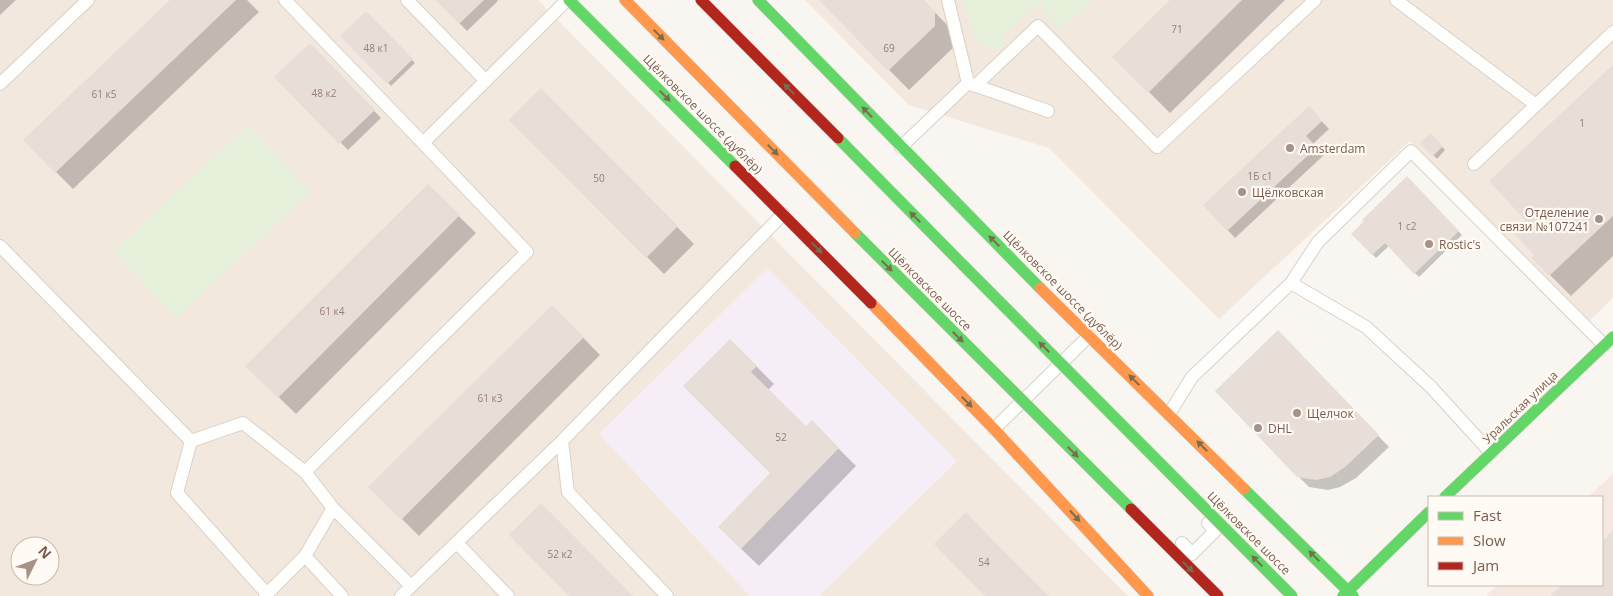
<svg xmlns="http://www.w3.org/2000/svg" width="1613" height="596" viewBox="0 0 1613 596" font-family="'Open Sans',sans-serif">
<rect width="100%" height="100%" fill="#f9f5f0"/>
<path fill="#f2e8de" fill-rule="evenodd" d="M0 0H538L1128 596H0ZM20 546H50V576H20Z
M805 0H1613V298L1588 322 1410 141 1219 319 1049 148 909 105Z"/>
<path fill="#f6e8e1" d="M1613 474V596H1486L1497 585H1602V497H1588Z"/>
<path fill="#f6eef6" d="M767 268 957 461 819 596H750L599 434Z"/>
<path fill="#e7f0db" d="M963 0H1042L1005 34 1003 45 997 51 976 41Z
M1045 0H1093L1060 30 1039 6Z
M248 125 311 192 176 318 113 251Z"/>
<path fill="#0003" d="M0 0H16L0 15Z
M172 0H247L259 12 73 189 56 172Z
M437 0H497L498 1 467 31Z
M820 0H923L955 33V46L909 90Z
M1172 0H1285L1170 113 1114 57Z
M366 13 415 63 391 86 342 36Z
M310 45 381 118 348 150 276 77Z
M1613 67V256L1571 296 1550 275 1536 255 1527 220Z
M541 90 694 244 664 274 510 120Z
M1316 115 1329 129 1313 144 1324 155 1235 238 1204 205Z
M1431 135 1445 150 1437 159 1422 143Z
M1407 178 1462 235 1419 277 1389 246 1376 258 1353 234Z
M428 186 476 233 296 414 264 383Z
M552 306 600 355 419 536 370 487Z
M1278 332 1389 447 1356 478 1340 487 1328 490 1309 487 1298 476Z
M730 340 774 384 768 390 806 428 812 422 856 466 759 566 736 544 772 473Z
M1613 532V596H1552L1562 585H1602V543Z"/>
<path fill="#e6ded7" d="M170 0H236L55 173 23 140Z
M435 0H484L459 24Z
M819 0H924L935 12V26L888 71Z
M1170 0H1242L1148 93 1112 57Z
M366 11 413 59 387 84 340 36Z
M310 43 375 110 339 144 274 77Z
M1613 65V216L1549 276 1531 258 1534 255 1513 232 1525 220 1489 181Z
M541 88 678 226 646 258 509 120Z
M1309 106 1322 121 1306 136 1317 147 1227 231 1203 205Z
M1431 133 1443 146 1433 156 1420 143Z
M1407 176 1459 231 1414 274 1385 243 1372 255 1351 234 1364 221 1362 220Z
M428 184 460 215 278 398 245 366Z
M552 305 584 337 401 520 368 487Z
M1278 330 1379 435 1345 467 1330 477 1316 480 1297 477 1215 391Z
M730 339 757 366 751 372 806 426 812 420 839 448 741 549 718 527 770 473 683 386Z
M541 503 567 529 633 596H569L509 535Z
M966 512 990 537 1049 596H985L934 544Z
M1613 530V596H1550L1561 585H1602V542Z"/>
<g fill="none" stroke-linecap="round" stroke-linejoin="round">
<g stroke="#d7d1cb" stroke-width="14">
<path id="lane" d="M285 0 423 143
M407 0 486 81
M1396 0 1536 105
M968 83 1048 111
M0 84 88 0
M975 86 1038 26 1157 147 1315 0
M901 147 968 83 948 0
M1474 164 1613 32
M0 246 191 441
M1291 283 1318 242 1411 151 1604 345
M1169 414 1192 377 1291 283 1366 327 1431 387 1491 453
M994 429 1089 336
M562 441 783 214
M305 472 527 252 423 143 567 0
M457 543 508 596
M1182 543 1192 554 1215 531 1208 523
M305 556 342 596
M267 594 177 493 191 441 243 423 305 472 333 508 411 586
M265 596 305 556 333 508
M401 596 562 441 568 492 667 596"/>
</g>
<g stroke="#d9d2cb" stroke-width="12">
<path id="fast" d="M569 0 735 166
M758 0 1040 288
M838 138 962 264
M855 233 924 302
M1244 489 1353 596
M1445 497 1613 337
M1343 596 1429 512"/>
</g>
<g stroke="#d9d2cb" stroke-width="12">
<path id="slow" d="M625 0 855 233
M1040 288 1244 489
M871 303 994 429 1148 596"/>
</g>
<g stroke="#d9d2cb" stroke-width="12">
<path id="jam" d="M701 0 838 138
M735 166 871 303"/>
</g>
<use href="#lane" stroke="#fefefd" stroke-width="12"/>
<use href="#fast" stroke="#63d668" stroke-width="11"/>
<use href="#slow" stroke="#ff974d" stroke-width="11"/>
<use href="#jam" stroke="#b3261e" stroke-width="11"/>
<g stroke="#dad1cc" stroke-width="12" stroke-linecap="butt">
<path id="fast-bridge" d="M962 264 1292 596
M924 302 1131 509"/>
</g>
<g stroke="#dad1cc" stroke-width="12" stroke-linecap="butt">
<path id="jam-bridge" d="M1131 509 1218 596"/>
</g>
<use href="#fast-bridge" stroke="#63d668" stroke-width="11"/>
<use href="#jam-bridge" stroke="#b3261e" stroke-width="11"/>
</g>
<defs><path id="oneway-solid" d="M-6-.8H1V-3.2L6.5 0L1 3.2V.8H-6Z" transform="scale(1.25)"/></defs>
<g fill="#776e51">
<use href="#oneway-solid" transform="translate(659 35) rotate(45)"/>
<use href="#oneway-solid" transform="translate(789 89) rotate(-135)"/>
<use href="#oneway-solid" transform="translate(665 96) rotate(45)"/>
<use href="#oneway-solid" transform="translate(867 112) rotate(-134)"/>
<use href="#oneway-solid" transform="translate(773 150) rotate(45)"/>
<use href="#oneway-solid" transform="translate(915 217) rotate(-135)"/>
<use href="#oneway-solid" transform="translate(994 241) rotate(-135)"/>
<use href="#oneway-solid" transform="translate(817 248) rotate(46)"/>
<use href="#oneway-solid" transform="translate(887 266) rotate(45)"/>
<use href="#oneway-solid" transform="translate(958 337) rotate(45)"/>
<use href="#oneway-solid" transform="translate(1044 347) rotate(-135)"/>
<use href="#oneway-solid" transform="translate(1134 380) rotate(-136)"/>
<use href="#oneway-solid" transform="translate(967 402) rotate(45)"/>
<use href="#oneway-solid" transform="translate(1202 446) rotate(-135)"/>
<use href="#oneway-solid" transform="translate(1073 452) rotate(45)"/>
<use href="#oneway-solid" transform="translate(1075 516) rotate(47)"/>
<use href="#oneway-solid" transform="translate(1314 556) rotate(-135)"/>
<use href="#oneway-solid" transform="translate(1257 561) rotate(-135)"/>
<use href="#oneway-solid" transform="translate(1188 567) rotate(45)"/>
</g>
<g fill="#a69286" stroke="#fffaf3" stroke-width="2">
<circle cx="1290" cy="148" r="5"/>
<circle cx="1242" cy="192" r="5"/>
<circle cx="1599" cy="219" r="5"/>
<circle cx="1429" cy="244" r="5"/>
<circle cx="1297" cy="413" r="5"/>
<circle cx="1258" cy="428" r="5"/>
</g>
<g text-anchor="middle" dominant-baseline="central" stroke-width="4.5" stroke-linejoin="round" paint-order="stroke">
<g font-size="10" fill="#977e72">
<text x="1177" y="29">71</text>
<text x="376" y="48">48 к1</text>
<text x="889" y="48">69</text>
<text x="324" y="93">48 к2</text>
<text x="104" y="94">61 к5</text>
<text x="1582" y="123">1</text>
<text x="1260" y="176">1Б с1</text>
<text x="599" y="178">50</text>
<text x="1407" y="226">1 c2</text>
<text x="332" y="311">61 к4</text>
<text x="490" y="398">61 к3</text>
<text x="781" y="437">52</text>
<text x="560" y="554">52 к2</text>
<text x="984" y="562">54</text>
</g>
<g font-size="12" fill="#7a5c4d" stroke="#fffaf3">
<text transform="translate(703 114) rotate(45)">Щёлковское шоссе (дублёр)</text>
<text transform="translate(930 289) rotate(45)">Щёлковское шоссе</text>
<text transform="translate(1063 290) rotate(45)">Щёлковское шоссе (дублёр)</text>
<text transform="translate(1520 407) rotate(-44)">Уральская улица</text>
<text transform="translate(1249 533) rotate(45)">Щёлковское шоссе</text>
</g>
<g font-size="12" fill="#7a5c4d" stroke="#fffaf3" text-anchor="start">
<text x="1300" y="148">Amsterdam</text>
<text x="1252" y="192">Щёлковская</text>
<text x="1589" y="212" text-anchor="end">Отделение<tspan x="1589" dy="14">связи №107241</tspan></text>
<text x="1439" y="244">Rostic's</text>
<text x="1307" y="413">Щелчок</text>
<text x="1268" y="428">DHL</text>
</g>
</g>
<rect x="1428" y="496" width="175" height="90" fill="#fffaf3" stroke="#cabbb1"/>
<rect x="1438" y="512" width="25" height="8" fill="#63d668" stroke="#cabbb1"/>
<text x="1473" y="521" font-size="15" fill="#7a5c4d">Fast</text>
<rect x="1438" y="537" width="25" height="8" fill="#ff974d" stroke="#cabbb1"/>
<text x="1473" y="546" font-size="15" fill="#7a5c4d">Slow</text>
<rect x="1438" y="562" width="25" height="8" fill="#b3261e" stroke="#cabbb1"/>
<text x="1473" y="571" font-size="15" fill="#7a5c4d">Jam</text>
<g transform="translate(35 561) rotate(48)"><circle r="24" fill="#fffaf3" stroke="#cabbb1"/>
<path d="M0-4L9 19L0 12L-9 19Z" fill="#a69286"/>
<text y="-8" font-size="14" font-weight="bold" text-anchor="middle" fill="#7a5c4d">N</text>
</g>
</svg>
